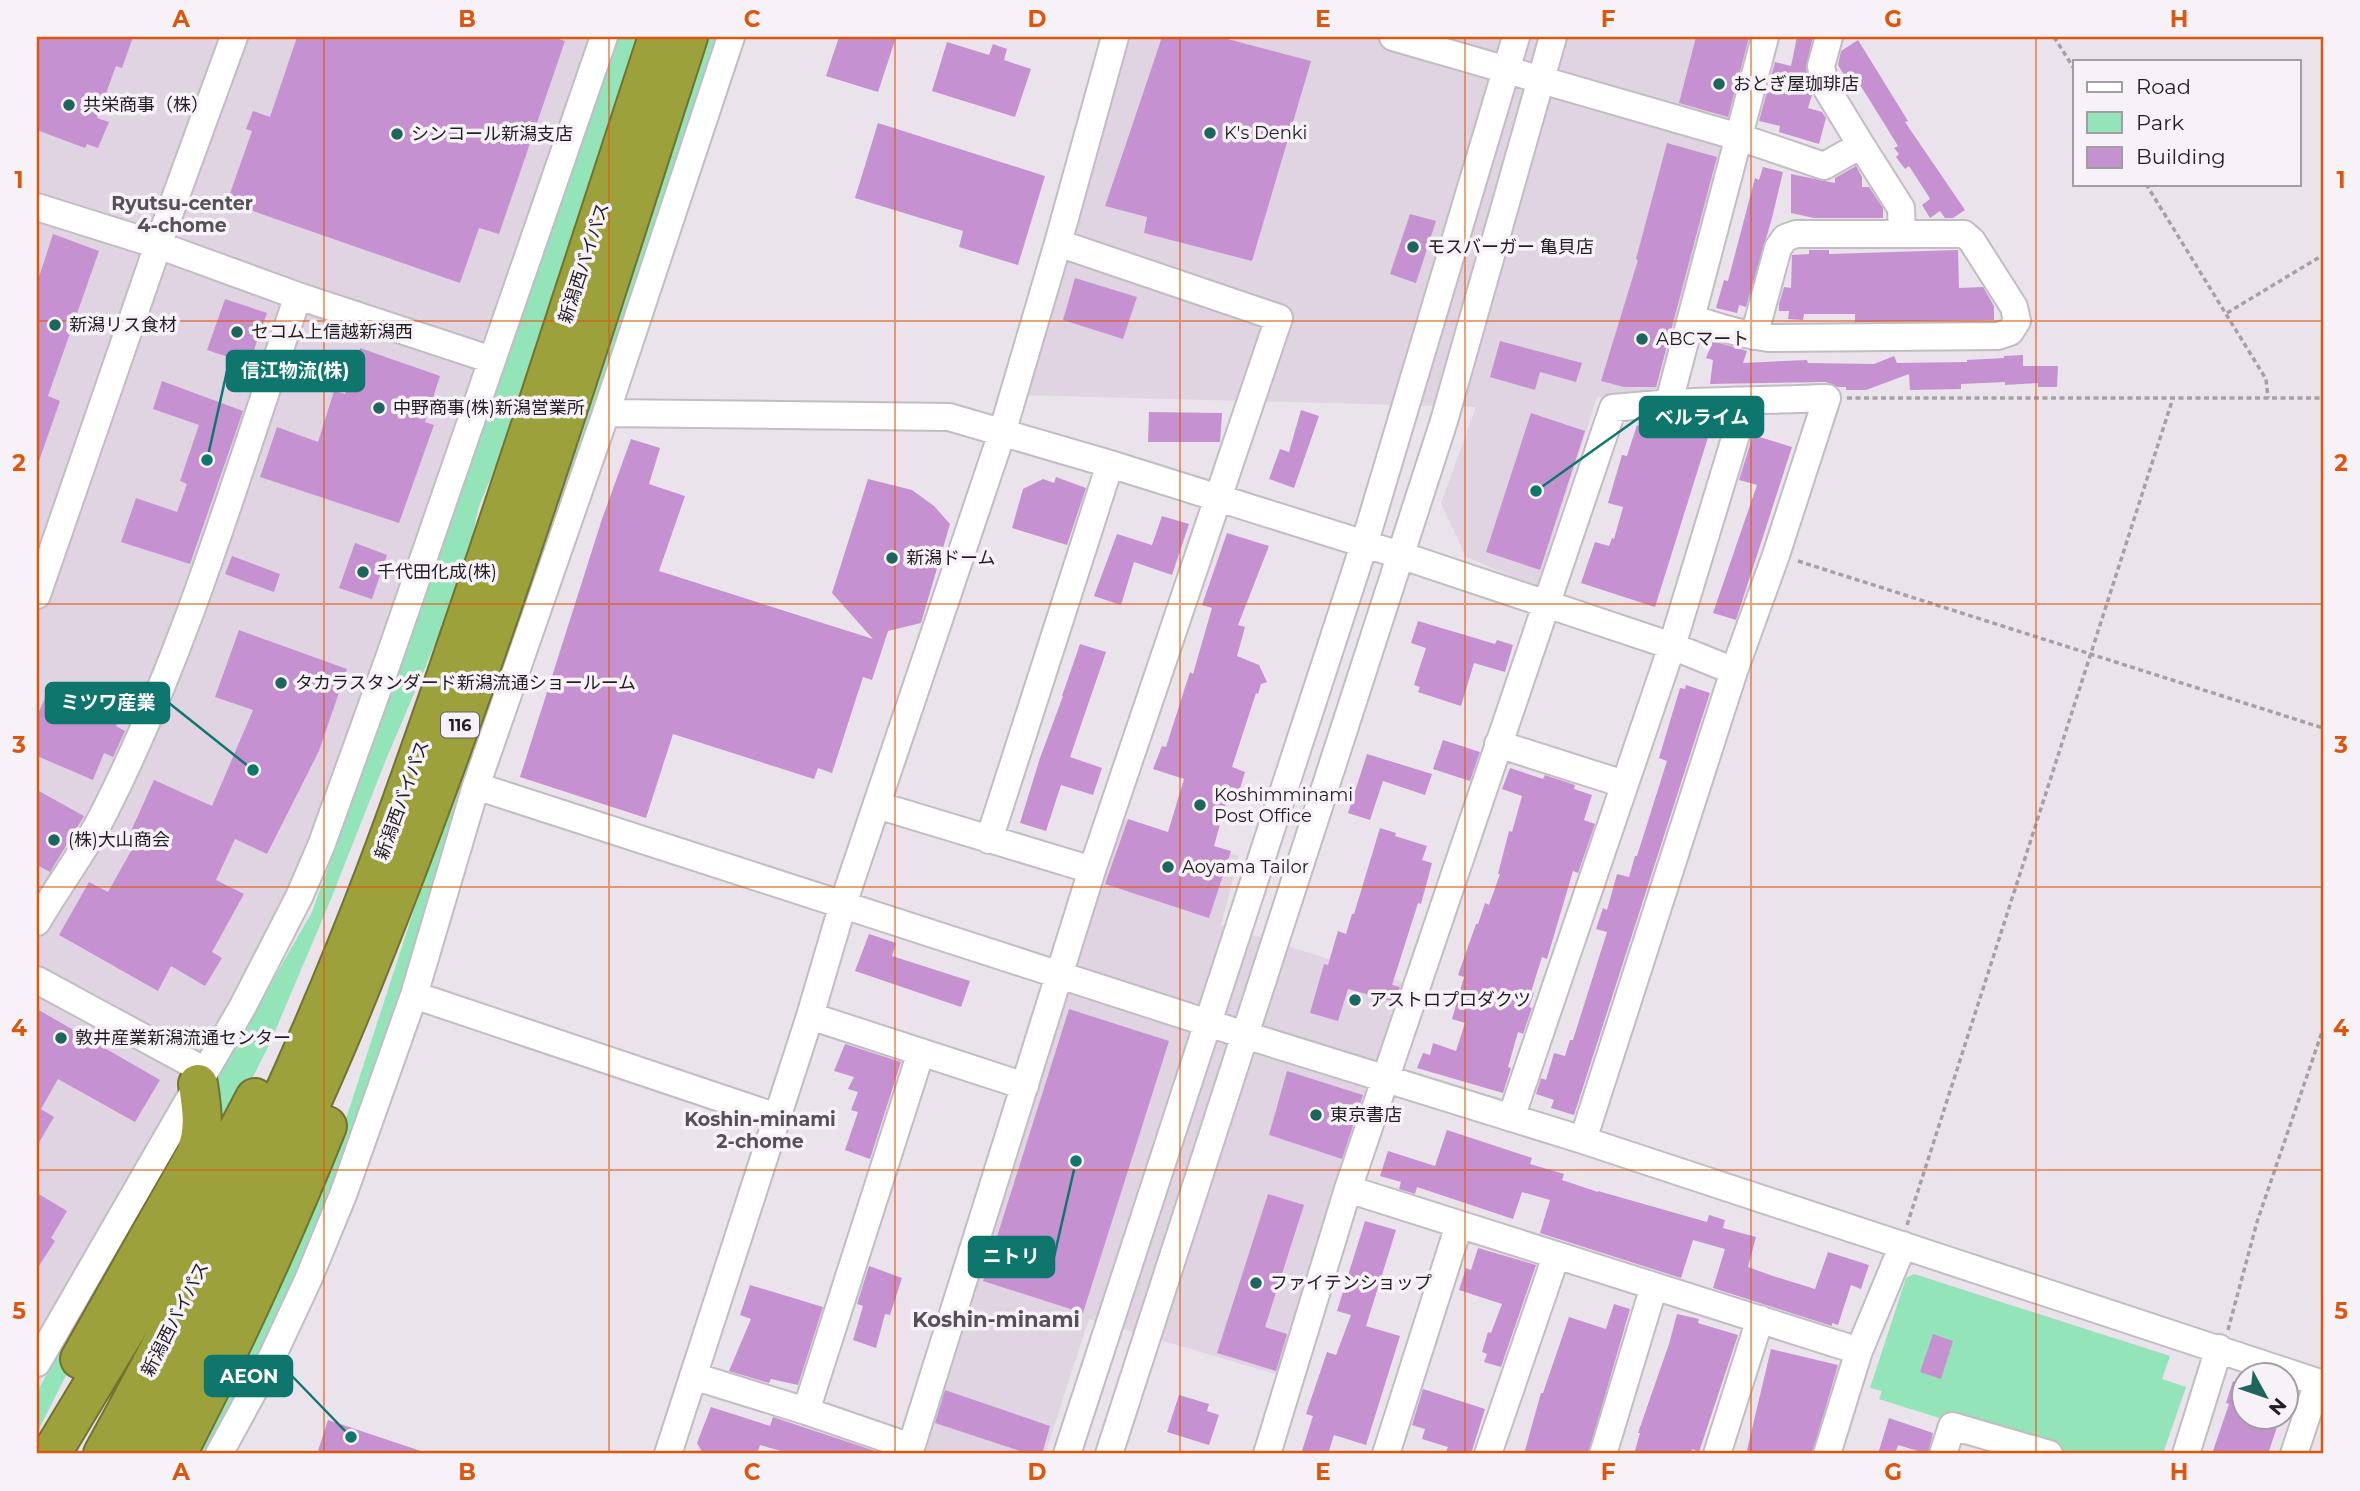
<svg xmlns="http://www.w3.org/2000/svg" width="2360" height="1491" viewBox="0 0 2360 1491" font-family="Montserrat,'Noto Sans JP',sans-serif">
<rect width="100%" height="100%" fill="#eae3eb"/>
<path fill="#e0d4e2" d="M37 37H606L321 846 37 1384Z
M1120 37H1771L1673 394 1597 397 1537 587 1466 557 1441 503 1476 407 1020 395Z
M1120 818 1239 856 1221 925 1408 984 1279 1375 1089 1319 1045 1454H920Z"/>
<path fill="#93e4b8" d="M616 37H637L510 432 479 506 463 578 385 762 331 899 270 1043 216 1150 212 1086 312 912 374 742Z
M707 37H718L350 1147 287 1300 206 1454H191L344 1125 435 845 552 528 577 434Z
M196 1117 37 1433V1392L104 1271Z
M1914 1274 2170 1356 2162 1379 2186 1387 2163 1454H2053L1879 1399 1882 1391 1870 1388 1906 1278Z"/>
<path fill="#c691d0" d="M37 37H133L122 68 116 66 97 118 109 122 98 148 87 144 85 148 37 130Z
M297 37H552L565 41 499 234 479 228 460 283 227 202 252 131 246 129 253 111 270 117Z
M839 37H896L878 92 826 76Z
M1162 37H1220L1311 61 1252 261 1144 233 1147 217 1105 206Z
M1696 37H1749L1728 117 1679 103Z
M1797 37H1813L1806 68 1812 95 1808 108 1822 112 1826 118 1819 144 1779 132 1780 126 1759 121 1775 62 1791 66Z
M1858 40 1908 121 1905 122 1965 210 1953 218H1945L1940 211 1930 218 1922 205 1930 199 1929 197 1909 166 1905 169 1896 157 1899 154 1894 148 1898 146 1854 75 1847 80 1838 65 1841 51Z
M947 42 989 55 993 44 1007 49 1004 60 1031 69 1015 117 932 91Z
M878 123 1045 176 1018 265 959 247 963 231 855 198Z
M1667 143 1717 157 1656 387H1624L1601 381 1638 260 1636 259Z
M1856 166 1862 177V187H1869L1883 208V218H1814L1791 213V174L1835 183V178Z
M1763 167 1783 172 1772 218 1746 307 1739 305 1737 313 1716 308 1724 280 1728 281 1755 178 1759 180Z
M1410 214 1436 221 1416 283 1390 274Z
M53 234 99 251 48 396 60 401 39 461 37 460V283Z
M1809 250H1829V254L1958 250 1959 288 1983 287 1994 306V320L1855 322V314H1804L1803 320 1788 319 1789 311H1779V304L1784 287 1791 288 1792 255 1809 254Z
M1075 278 1137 297 1123 339 1063 320Z
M225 299 267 313 249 364 207 350Z
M1500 341 1582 363 1576 382 1540 372 1535 390 1490 377Z
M1713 341 1747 351 1743 363 1807 360 1808 363 1874 364 1894 356 1897 363 1967 362V360L2004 358V356L2023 355V366H2058L2057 387H2038V383L2005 385V382L1961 384V389L1910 390 1909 374 1866 390H1846V387H1838L1826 382 1710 384 1713 360 1706 358Z
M360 348 440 376 425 422 434 425 399 523 260 477 277 427 318 442 334 391 345 394Z
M162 381 243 411 190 564 121 542 136 498 177 512 187 484 180 481 199 425 153 409Z
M1301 410 1319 416 1294 488 1269 479 1280 449 1289 452Z
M1149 412 1222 413 1220 442H1148Z
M1531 413 1585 431 1540 570 1486 552Z
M1652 420 1677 428 1679 421 1710 431 1655 607 1581 583 1595 542 1609 546 1612 538 1614 539 1623 507 1608 503 1622 455 1627 456 1637 425 1640 426 1641 421Z
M1753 435 1792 447 1736 620 1713 613 1757 485 1739 480Z
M631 439 660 448 649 484 685 496 659 571 873 639 832 593 868 479 912 490 934 506 950 524 921 623 888 631 872 680 863 677 832 773 818 768 814 779 673 734 646 818 520 777 602 519Z
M1056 477 1086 488 1067 545 1012 528 1023 489 1043 479 1054 483Z
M1162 516 1189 524 1172 575 1134 562 1121 605 1094 596 1117 534 1152 545Z
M1227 533 1269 546 1238 625 1245 627 1237 656 1259 665 1267 682 1261 684 1258 694 1256 693 1232 767 1245 772 1238 795 1229 792 1214 846 1231 851 1209 918 1105 884 1128 819 1168 832 1184 779 1153 769 1162 746 1166 747 1190 672 1193 674 1212 608 1202 605Z
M355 543 387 555 372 599 339 588Z
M232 556 280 574 274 592 225 574Z
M1418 621 1495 644 1497 640 1513 645 1505 672 1474 663 1461 706 1418 692 1420 687 1414 685 1426 648 1411 643Z
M239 630 347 669 319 751 267 854 235 839 216 880 244 894 212 952 222 958 205 986 171 966 158 991 59 935 89 882 108 892 140 835 131 831 154 780 212 806 253 710 215 697Z
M1080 644 1106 652 1070 757 1102 768 1093 795 1061 785 1046 831 1020 823 1040 758 1063 696H1062Z
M1686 685 1710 693 1574 1115 1551 1108 1554 1100 1536 1094 1541 1078 1546 1080 1554 1053 1565 1056 1570 1040H1573L1607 932 1596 929 1603 908 1607 910 1617 874 1629 877 1635 856H1637L1667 761 1659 758 1680 688 1685 689Z
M48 691 118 722 116 726 125 731 113 757 104 753 93 780 37 756V716Z
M1443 740 1480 752 1470 781 1433 769Z
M1367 754 1432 774 1425 795 1383 781 1370 820 1348 813Z
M1510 768 1543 779 1545 775 1575 785 1574 789 1592 795 1584 820 1595 824 1578 873 1573 871 1547 959 1542 957 1531 992 1534 993 1529 1007 1532 1008 1523 1034 1518 1032 1508 1067 1511 1068 1503 1093 1417 1068 1423 1053 1430 1055 1433 1043 1456 1051 1465 1023 1452 1019 1464 977 1458 975 1476 924H1478L1485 903 1489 905 1500 874H1498L1509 831 1512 832 1522 796 1502 789Z
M37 790 84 816 50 872 37 865Z
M1380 828 1396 833 1395 836 1427 846 1422 860 1432 863 1421 904 1418 903 1392 985 1400 987 1395 1002 1348 989 1338 1021 1310 1013 1324 964 1328 965 1338 931 1346 934 1352 914H1354Z
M869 934 896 943 892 956 970 981 961 1007 855 971Z
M37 1009 160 1080 135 1122 58 1079 41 1109 54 1117 37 1146Z
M1069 1009 1169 1041 1083 1313 983 1281Z
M845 1044 901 1062 870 1159 845 1150 858 1112 851 1110 858 1092 848 1089 854 1077 834 1071Z
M1287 1071 1363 1095 1342 1159 1269 1135Z
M1447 1130 1532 1158 1530 1164 1564 1174 1562 1180 1598 1192V1191L1707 1222 1709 1215 1725 1220 1723 1228 1756 1237 1748 1267 1773 1276 1815 1289 1828 1252 1869 1265 1861 1289 1851 1285 1838 1325 1832 1323V1326L1713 1288 1725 1249 1693 1240 1681 1278 1540 1233 1550 1200 1522 1192 1513 1219 1417 1187 1415 1194 1399 1189 1401 1182 1380 1176 1388 1151 1435 1166Z
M37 1193 67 1211 51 1238 55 1241 37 1269Z
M1268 1194 1304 1205 1265 1327 1287 1334 1276 1371 1217 1353Z
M1365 1221 1396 1230 1366 1326 1400 1336 1366 1445 1334 1435 1328 1454H1301L1313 1416 1306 1414 1327 1352 1336 1355 1351 1315 1337 1311Z
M1478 1248 1536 1265 1501 1367 1484 1362 1487 1354 1482 1352 1488 1332 1491 1333 1502 1304 1459 1290 1466 1268 1471 1270Z
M869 1266 902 1278 890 1315 885 1314 876 1348 853 1340 863 1306 857 1304Z
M750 1285 823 1307 798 1385 771 1379 769 1383 729 1371 751 1319 740 1315Z
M1614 1304 1630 1309 1588 1454H1524L1541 1393H1543L1569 1317 1606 1329Z
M1677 1314 1699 1319 1698 1323 1738 1335 1699 1452 1692 1449 1691 1454H1634L1640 1433H1638L1669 1344Z
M1933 1334 1953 1341 1941 1379 1920 1372Z
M1771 1349 1838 1365 1812 1454H1748L1749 1451 1747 1450Z
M2240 1373 2244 1375V1418H2280L2268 1454H2212L2229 1404 2226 1403 2233 1381 2236 1383Z
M1423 1389 1485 1409 1471 1454H1445L1448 1447 1422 1439 1425 1429 1412 1425Z
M945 1390 1050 1426 1042 1454H1029L935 1423Z
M1179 1395 1209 1404 1207 1411 1219 1415 1209 1445 1167 1432Z
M711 1407 770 1426 773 1417 884 1454H791L760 1445 757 1454H703L697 1443Z
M1889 1418 1933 1433 1928 1454 1898 1445 1895 1454H1878Z
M328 1420 421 1451V1454H317Z"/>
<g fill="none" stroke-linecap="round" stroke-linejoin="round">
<g stroke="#c2bcc3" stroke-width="30">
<path id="minor" d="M1393 37 1739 137 1824 166 1861 145 1825 86 1821 66 1829 37
M1861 145 1901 208 1902 233
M37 207 158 245 298 296 492 360
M1691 318C1718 327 1743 335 1770 338L1998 336 2010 332 2017 321 2014 307 1972 241 1964 234H1796L1785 238 1778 248 1754 336
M1669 402 1765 37
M606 413 949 417 1110 464 1400 555 1672 646 1734 671
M37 595 158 245 234 37
M1498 744 1624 784
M476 786 1245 1035 1583 1140 2323 1384
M877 805 1092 870
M989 840 1110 464
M37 922C59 884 87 848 106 809 188 646 239 468 298 296
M37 980 205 1071
M414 995 777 1117
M810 1016 1025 1086
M1511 1118 1672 646 1746 402
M1348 1189 1859 1351
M37 1363 243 1006 299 897 321 846 389 658 604 37
M693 1376 806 1411 911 1447
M806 1411 921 1052
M219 1454 272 1357 308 1280 343 1195 414 995 476 786 606 413 731 37
M668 1454 810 1016 843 904 1002 433 1058 243 1115 37
M909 1454 1092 870 1279 318 1058 243
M1067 1454 1364 545 1516 37
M1109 1454 1444 421 1553 37
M1267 1454 1348 1189 1613 408C1684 400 1756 401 1827 398L1776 555 1734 671 1583 1140
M1386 1454 1459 1225
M1488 1454 1556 1256
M1603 1454 1654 1286
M1717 1454 1760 1319
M1827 1454 1859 1351 1903 1245
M1943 1454 1952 1426 2049 1454
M2186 1454 2219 1348
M2294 1454 2318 1382"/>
</g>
<g stroke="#727333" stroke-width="42">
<path id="highway" d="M80 1359 195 1156C205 1131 202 1110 198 1084
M51 1454 183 1235 255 1098
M103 1454C206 1267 300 1072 376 872 416 767 452 660 488 554 546 382 602 209 658 37
M136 1454C212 1312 285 1169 347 1020 479 700 581 367 688 37
M177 1454C232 1347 282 1239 327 1126"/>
</g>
<path stroke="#a6a0a6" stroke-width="3.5" stroke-dasharray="5 3.5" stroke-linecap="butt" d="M2054 37 2075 70
M2146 184 2266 379 2268 398
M2227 313 2323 255
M1847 398H2323
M1798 561 2323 728
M1907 1225 2173 398
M2228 1330 2257 1222 2323 1029"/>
<use href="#minor" stroke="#fff" stroke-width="26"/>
<use href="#highway" stroke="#9da13c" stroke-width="38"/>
</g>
<path fill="none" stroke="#de560d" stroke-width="2" stroke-opacity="0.55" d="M324 37V1454M609 37V1454M895 37V1454M1180 37V1454M1465 37V1454M1751 37V1454M2036 37V1454M37 321H2323M37 604H2323M37 887H2323M37 1170H2323"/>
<g fill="#1d665e" stroke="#f7f1f8" stroke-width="2.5">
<circle cx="1719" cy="84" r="7"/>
<circle cx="69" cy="105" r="7"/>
<circle cx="1210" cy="133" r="7"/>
<circle cx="397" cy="134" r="7"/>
<circle cx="1413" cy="247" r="7"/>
<circle cx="55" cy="325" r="7"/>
<circle cx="237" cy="332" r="7"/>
<circle cx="1642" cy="339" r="7"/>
<circle cx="379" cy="408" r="7"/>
<circle cx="892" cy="558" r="7"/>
<circle cx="363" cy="572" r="7"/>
<circle cx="281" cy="683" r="7"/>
<circle cx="1200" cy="805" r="7"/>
<circle cx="54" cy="840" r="7"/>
<circle cx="1168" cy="867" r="7"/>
<circle cx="1355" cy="1000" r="7"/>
<circle cx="61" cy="1038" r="7"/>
<circle cx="1316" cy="1115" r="7"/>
<circle cx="1256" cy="1283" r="7"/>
</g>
<g text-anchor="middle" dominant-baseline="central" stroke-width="7" stroke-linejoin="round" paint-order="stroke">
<rect fill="#f7f1f8" stroke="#615d62" stroke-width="2" x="441" y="712.5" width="38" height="25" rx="5"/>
<g font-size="16" font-weight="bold" fill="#211e21">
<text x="460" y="725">116</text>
</g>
<g font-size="18" fill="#211e21" stroke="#f7f1f8" text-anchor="start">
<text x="1733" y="84">おとぎ屋珈琲店</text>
<text x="83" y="105">共栄商事（株）</text>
<text x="1224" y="133">K's Denki</text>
<text x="411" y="134">シンコール新潟支店</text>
<text x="1427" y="247">モスバーガー 亀貝店</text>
<text x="69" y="325">新潟リス食材</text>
<text x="251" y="332">セコム上信越新潟西</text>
<text x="1656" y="339">ABCマート</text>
<text x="393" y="408">中野商事(株)新潟営業所</text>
<text x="906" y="558">新潟ドーム</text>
<text x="377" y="572">千代田化成(株)</text>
<text x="295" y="683">タカラスタンダード新潟流通ショールーム</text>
<text x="1214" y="795">Koshimminami<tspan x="1214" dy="21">Post Office</tspan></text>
<text x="68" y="840">(株)大山商会</text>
<text x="1182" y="867">Aoyama Tailor</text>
<text x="1369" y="1000">アストロプロダクツ</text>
<text x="75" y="1038">敦井産業新潟流通センター</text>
<text x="1330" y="1115">東京書店</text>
<text x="1270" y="1283">ファイテンショップ</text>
</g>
<g font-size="18" fill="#211e21" stroke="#f7f1f8">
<text transform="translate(584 263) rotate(-72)">新潟西バイパス</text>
<text transform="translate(402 800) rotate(-70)">新潟西バイパス</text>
<text transform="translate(175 1319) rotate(-63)">新潟西バイパス</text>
</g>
<g font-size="19" font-weight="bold" fill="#565057" stroke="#f7f1f8">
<text x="182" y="203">Ryutsu-center<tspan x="182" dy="22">4-chome</tspan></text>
<text x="760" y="1119">Koshin-minami<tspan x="760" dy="22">2-chome</tspan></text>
</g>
<g font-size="21" font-weight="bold" fill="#565057" stroke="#f7f1f8">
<text x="996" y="1319">Koshin-minami</text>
</g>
</g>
<path fill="none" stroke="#0f766e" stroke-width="2.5" d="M207 460L227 371M1536 491L1640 417M253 770L169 703M1076 1161L1054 1257M351 1437L292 1376"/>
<g fill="#0f766e" stroke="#f7f1f8" stroke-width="2.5">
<circle cx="207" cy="460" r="7"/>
<circle cx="1536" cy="491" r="7"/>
<circle cx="253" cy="770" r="7"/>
<circle cx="1076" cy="1161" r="7"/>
<circle cx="351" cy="1437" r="7"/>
</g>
<g fill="#0f766e" stroke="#0f766e" stroke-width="2.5">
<rect x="227" y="351" width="137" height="40" rx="7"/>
<rect x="1640" y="397" width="123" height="40" rx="7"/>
<rect x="46" y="683" width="123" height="40" rx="7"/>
<rect x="969" y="1237" width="85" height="40" rx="7"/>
<rect x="205" y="1356" width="87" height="40" rx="7"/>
</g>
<g font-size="19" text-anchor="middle" font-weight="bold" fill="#fff">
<text x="295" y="377">信江物流(株)</text>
<text x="1702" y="424">ベルライム</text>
<text x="108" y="709">ミツワ産業</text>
<text x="1011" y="1263">ニトリ</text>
<text x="249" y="1383">AEON</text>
</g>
<rect width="2360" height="1491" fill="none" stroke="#f7f1f8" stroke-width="77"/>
<rect x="2073" y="60" width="228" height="126" fill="#f7f1f8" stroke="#a19da2" stroke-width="2"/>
<rect x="2087" y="82" width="35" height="10" fill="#ffffff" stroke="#a19da2" stroke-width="2"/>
<text x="2136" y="94" font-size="21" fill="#211e21">Road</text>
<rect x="2087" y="112" width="35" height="21" fill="#93e4b8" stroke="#a19da2" stroke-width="2"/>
<text x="2136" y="130" font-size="21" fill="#211e21">Park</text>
<rect x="2087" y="147" width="35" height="21" fill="#c691d0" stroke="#a19da2" stroke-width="2"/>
<text x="2136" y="164" font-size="21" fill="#211e21">Building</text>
<g transform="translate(2265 1396) rotate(130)"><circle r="33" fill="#f7f1f8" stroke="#a19da2" stroke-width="2"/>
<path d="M0-5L12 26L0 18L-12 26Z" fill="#1d665e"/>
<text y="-10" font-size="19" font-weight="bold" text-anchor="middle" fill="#211e21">N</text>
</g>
<rect x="38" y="38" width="2284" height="1414" fill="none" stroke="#de560d" stroke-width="2.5"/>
<g font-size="23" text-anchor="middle" font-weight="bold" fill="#de560d">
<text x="181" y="27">A</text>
<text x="467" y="27">B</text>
<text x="752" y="27">C</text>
<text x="1037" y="27">D</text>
<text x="1323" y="27">E</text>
<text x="1608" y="27">F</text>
<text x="1893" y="27">G</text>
<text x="2179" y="27">H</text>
<text x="19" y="188">1</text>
<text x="2341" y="188">1</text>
<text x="19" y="471">2</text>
<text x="2341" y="471">2</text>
<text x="19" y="753">3</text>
<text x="2341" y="753">3</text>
<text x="19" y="1036">4</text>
<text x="2341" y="1036">4</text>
<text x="19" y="1319">5</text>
<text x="2341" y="1319">5</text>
<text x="181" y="1480">A</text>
<text x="467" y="1480">B</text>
<text x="752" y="1480">C</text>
<text x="1037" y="1480">D</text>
<text x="1323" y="1480">E</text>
<text x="1608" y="1480">F</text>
<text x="1893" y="1480">G</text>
<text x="2179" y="1480">H</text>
</g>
</svg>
